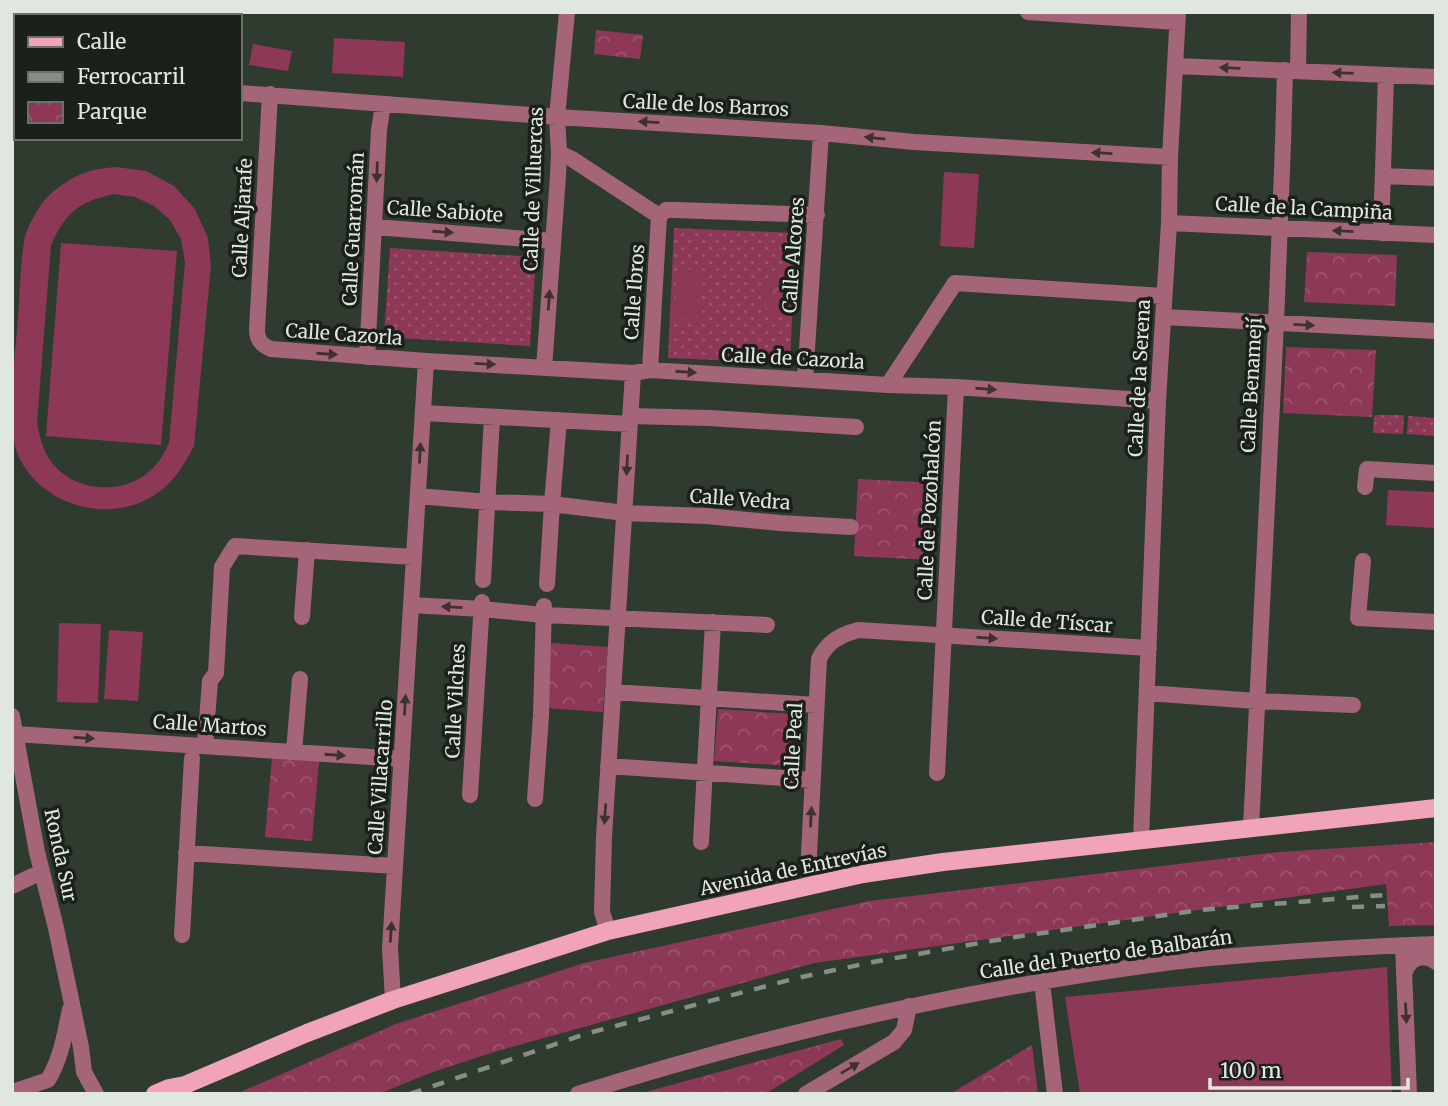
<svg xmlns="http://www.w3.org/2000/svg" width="1448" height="1106" viewBox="0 0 1448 1106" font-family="Merriweather,serif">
<defs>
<pattern id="grass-dots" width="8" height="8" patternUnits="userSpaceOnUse" patternTransform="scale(1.75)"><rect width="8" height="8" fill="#8d3857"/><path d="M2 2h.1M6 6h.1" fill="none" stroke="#9d556f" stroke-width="1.8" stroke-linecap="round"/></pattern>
<pattern id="park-crowns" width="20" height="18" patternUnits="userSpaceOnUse" patternTransform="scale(1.75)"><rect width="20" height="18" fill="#8d3857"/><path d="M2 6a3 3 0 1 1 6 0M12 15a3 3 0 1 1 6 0" fill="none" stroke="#9d556f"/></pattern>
</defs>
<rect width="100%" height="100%" fill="#303b30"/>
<path fill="url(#grass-dots)" d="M674 228 796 233 790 363 668 358Z
M390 248 536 257 530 346 384 337Z
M1374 415H1404L1403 434 1373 433Z
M1408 416 1436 418V436L1407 434Z"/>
<path fill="url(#park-crowns)" d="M596 30 643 35 640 59 594 54Z
M1307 252 1397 255 1395 306 1304 302Z
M785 282 787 315 767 317 764 283Z
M1286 347 1376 350 1372 417 1283 413Z
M858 479 937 483 932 560 854 556Z
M551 643 608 647 603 712 546 708Z
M718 709 794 714 791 766 714 761Z
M272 757 319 761 312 841 265 837Z
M1436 842V925L1389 926 1386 884 814 963 494 1052 427 1074 379 1094H236L396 1024 584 963 870 901 1279 852Z
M841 1039 844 1045 765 1094H638Z
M1032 1045 1038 1094H950Z"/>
<path fill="#8d3857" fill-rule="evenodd" d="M334 38 405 42 403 77 332 73Z
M253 44 292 51 288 71 249 65Z
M116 167 146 171 174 186 195 209 208 238 211 265 194 446C185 463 177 477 163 489 117 527 42 509 18 455 5 423 16 352 18 317 20 292 20 267 24 242 25 233 31 221 36 213 45 195 66 180 84 173 94 169 106 168 116 167ZM114 194 135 197 154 206 170 220 181 239 185 262 169 443C166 449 163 456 158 462 134 495 79 496 53 464 43 452 40 438 37 423L51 245C66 212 78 202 114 194Z
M944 172 979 174 974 248 940 246Z
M61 243 177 251 161 445 46 436Z
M677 269 703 270 700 320 674 319Z
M1388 490 1436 492V528L1386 525Z
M59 623 101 624 98 703 57 702Z
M109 630 143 632 138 701 104 699Z
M1387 967 1392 1094H1080L1065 997Z"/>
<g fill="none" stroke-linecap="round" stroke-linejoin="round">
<path stroke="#a46578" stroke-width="16" d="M1028 12 1177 22
M116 16 121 12
M1175 66 1436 77
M1298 71 1299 12
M240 93 557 117 821 133 914 142 1170 157
M270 94 257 330C257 340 261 345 271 349L426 361 633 373 650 370 888 385 956 387 1158 401
M12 101 16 97
M559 153 572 159 659 216
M1383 176 1436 178
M659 216 666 210H676L817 215
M1169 223 1436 235
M375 227 553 241
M1381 233 1386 75
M1163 317 1436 331
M367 357 379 130 383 104
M544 368 558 176 559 153 557 117 567 12
M650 370 659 216
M805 380 821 133
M888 385 955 283 1164 296
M423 413 630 424
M630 416 709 418 856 427
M1365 487 1367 469 1436 473
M418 496 488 502 552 504 625 513 706 516 780 523 851 527
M1363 561 1358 618 1436 622
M483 580 492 417
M547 584 552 504 559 420
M411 605 482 609 544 615 767 625
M302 617 307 550
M613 692 816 705
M1147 693 1256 701 1353 705
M12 716 37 852 56 928 81 1047 84 1072 96 1094
M12 735 15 734 402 759
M205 746 210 681 216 673 222 567 235 546 414 557
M294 752 300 679
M608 766 812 780
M937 773 956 387
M470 795 482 602
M535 799 541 716 544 606
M1251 828 1276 323 1283 144 1285 70
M1141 840 1158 401 1169 223 1170 157 1178 12
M701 842 713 622
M186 853 395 866
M811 885 809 854 819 659C827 642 840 635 858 630L1149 648
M12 886 41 872
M608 931 602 912 604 837 633 373
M182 935 192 758
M1403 945 1409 1094
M1404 975C1408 959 1422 952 1436 962
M1042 982 1055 1094
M393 1000 390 948 426 361
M12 1092 48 1080C61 1058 65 1034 70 1009
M578 1094C772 1033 971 988 1172 962 1196 959 1221 957 1246 955 1309 950 1372 946 1436 944
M806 1094 894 1042 904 1030 909 1006"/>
<path stroke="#f0a3b9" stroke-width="18" d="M155 1094 169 1088 185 1085 307 1033 393 1000 608 931 863 874 943 862 1436 808"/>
<path stroke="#868f86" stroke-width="4.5" stroke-dasharray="12 12" stroke-linecap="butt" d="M1352 907 1385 906
M410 1094 585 1034 797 978 873 962 1002 939 1199 910 1384 895"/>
</g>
<defs><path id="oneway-solid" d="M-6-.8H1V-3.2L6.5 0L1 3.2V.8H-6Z" transform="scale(1.75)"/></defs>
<g fill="#3e3132">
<use href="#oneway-solid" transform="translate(1230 68) rotate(-178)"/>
<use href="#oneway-solid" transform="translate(1343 73) rotate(-178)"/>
<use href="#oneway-solid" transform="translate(649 122) rotate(-177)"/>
<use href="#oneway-solid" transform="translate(875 138) rotate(-174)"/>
<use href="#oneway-solid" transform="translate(1102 153) rotate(-177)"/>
<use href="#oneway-solid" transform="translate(377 172) rotate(92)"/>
<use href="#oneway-solid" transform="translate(1343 231) rotate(-177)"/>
<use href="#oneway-solid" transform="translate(443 232) rotate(4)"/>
<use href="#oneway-solid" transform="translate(549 300) rotate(-86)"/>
<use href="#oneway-solid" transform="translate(1304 325) rotate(3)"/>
<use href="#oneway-solid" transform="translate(327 354) rotate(4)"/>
<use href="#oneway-solid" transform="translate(485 364) rotate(3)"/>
<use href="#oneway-solid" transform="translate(686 372) rotate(4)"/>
<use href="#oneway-solid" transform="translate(986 389) rotate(4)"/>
<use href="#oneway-solid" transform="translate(420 453) rotate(-87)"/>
<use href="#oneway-solid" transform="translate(627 465) rotate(93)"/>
<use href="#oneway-solid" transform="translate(452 607) rotate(-177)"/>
<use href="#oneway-solid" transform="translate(987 638) rotate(4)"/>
<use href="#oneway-solid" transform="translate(405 705) rotate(-87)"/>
<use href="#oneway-solid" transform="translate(84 738) rotate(4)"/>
<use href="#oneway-solid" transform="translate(335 755) rotate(4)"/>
<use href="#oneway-solid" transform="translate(605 814) rotate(94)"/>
<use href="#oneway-solid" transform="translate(811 817) rotate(-87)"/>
<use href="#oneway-solid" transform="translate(391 932) rotate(-86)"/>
<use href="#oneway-solid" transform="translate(1406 1013) rotate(87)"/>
<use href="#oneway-solid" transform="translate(850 1068) rotate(-30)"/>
</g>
<g text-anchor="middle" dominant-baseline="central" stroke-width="7" stroke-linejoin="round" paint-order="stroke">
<g font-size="19" fill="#e0e7e0" stroke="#1c201b">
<text transform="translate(706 105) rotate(3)">Calle de los Barros</text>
<text transform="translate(533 189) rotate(-88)">Calle de Villuercas</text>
<text transform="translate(1304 208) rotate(3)">Calle de la Campiña</text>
<text transform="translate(445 211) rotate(4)">Calle Sabiote</text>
<text transform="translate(242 218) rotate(-87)">Calle Aljarafe</text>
<text transform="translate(353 229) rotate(-87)">Calle Guarromán</text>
<text transform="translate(793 255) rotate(-86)">Calle Alcores</text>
<text transform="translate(634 292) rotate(-86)">Calle Ibros</text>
<text transform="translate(344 334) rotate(4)">Calle Cazorla</text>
<text transform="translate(793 358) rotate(3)">Calle de Cazorla</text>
<text transform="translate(1139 378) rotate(-87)">Calle de la Serena</text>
<text transform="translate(1251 385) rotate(-87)">Calle Benamejí</text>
<text transform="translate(740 499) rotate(4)">Calle Vedra</text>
<text transform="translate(929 510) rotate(-87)">Calle de Pozohalcón</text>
<text transform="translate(1047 621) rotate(4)">Calle de Tíscar</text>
<text transform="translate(455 701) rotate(-87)">Calle Vilches</text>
<text transform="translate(210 725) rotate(4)">Calle Martos</text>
<text transform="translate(793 746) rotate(-87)">Calle Peal</text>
<text transform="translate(380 777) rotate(-86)">Calle Villacarrillo</text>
<text transform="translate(61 855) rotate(78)">Ronda Sur</text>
<text transform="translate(793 869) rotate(-12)">Avenida de Entrevías</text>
<text transform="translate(1106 954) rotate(-8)">Calle del Puerto de Balbarán</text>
</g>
</g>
<rect width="1448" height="1106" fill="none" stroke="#e0e7e0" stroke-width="28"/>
<rect x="14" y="14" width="228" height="126" fill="#1c201b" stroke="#6a706a" stroke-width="2"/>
<rect x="28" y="37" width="35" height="10" fill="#f0a3b9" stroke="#6a706a" stroke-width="2"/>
<text x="77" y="49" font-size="21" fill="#e0e7e0">Calle</text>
<rect x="28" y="72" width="35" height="10" fill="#868f86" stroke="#6a706a" stroke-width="2"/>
<text x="77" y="84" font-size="21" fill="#e0e7e0">Ferrocarril</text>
<rect x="28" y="102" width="35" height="21" fill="url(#park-crowns)" stroke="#6a706a" stroke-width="2"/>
<text x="77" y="119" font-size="21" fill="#e0e7e0">Parque</text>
<path d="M1210 1078v10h198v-10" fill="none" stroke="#e0e7e0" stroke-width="3.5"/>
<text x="1220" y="1078" font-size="21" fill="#e0e7e0" stroke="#1c201b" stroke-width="5" paint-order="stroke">100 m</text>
</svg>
